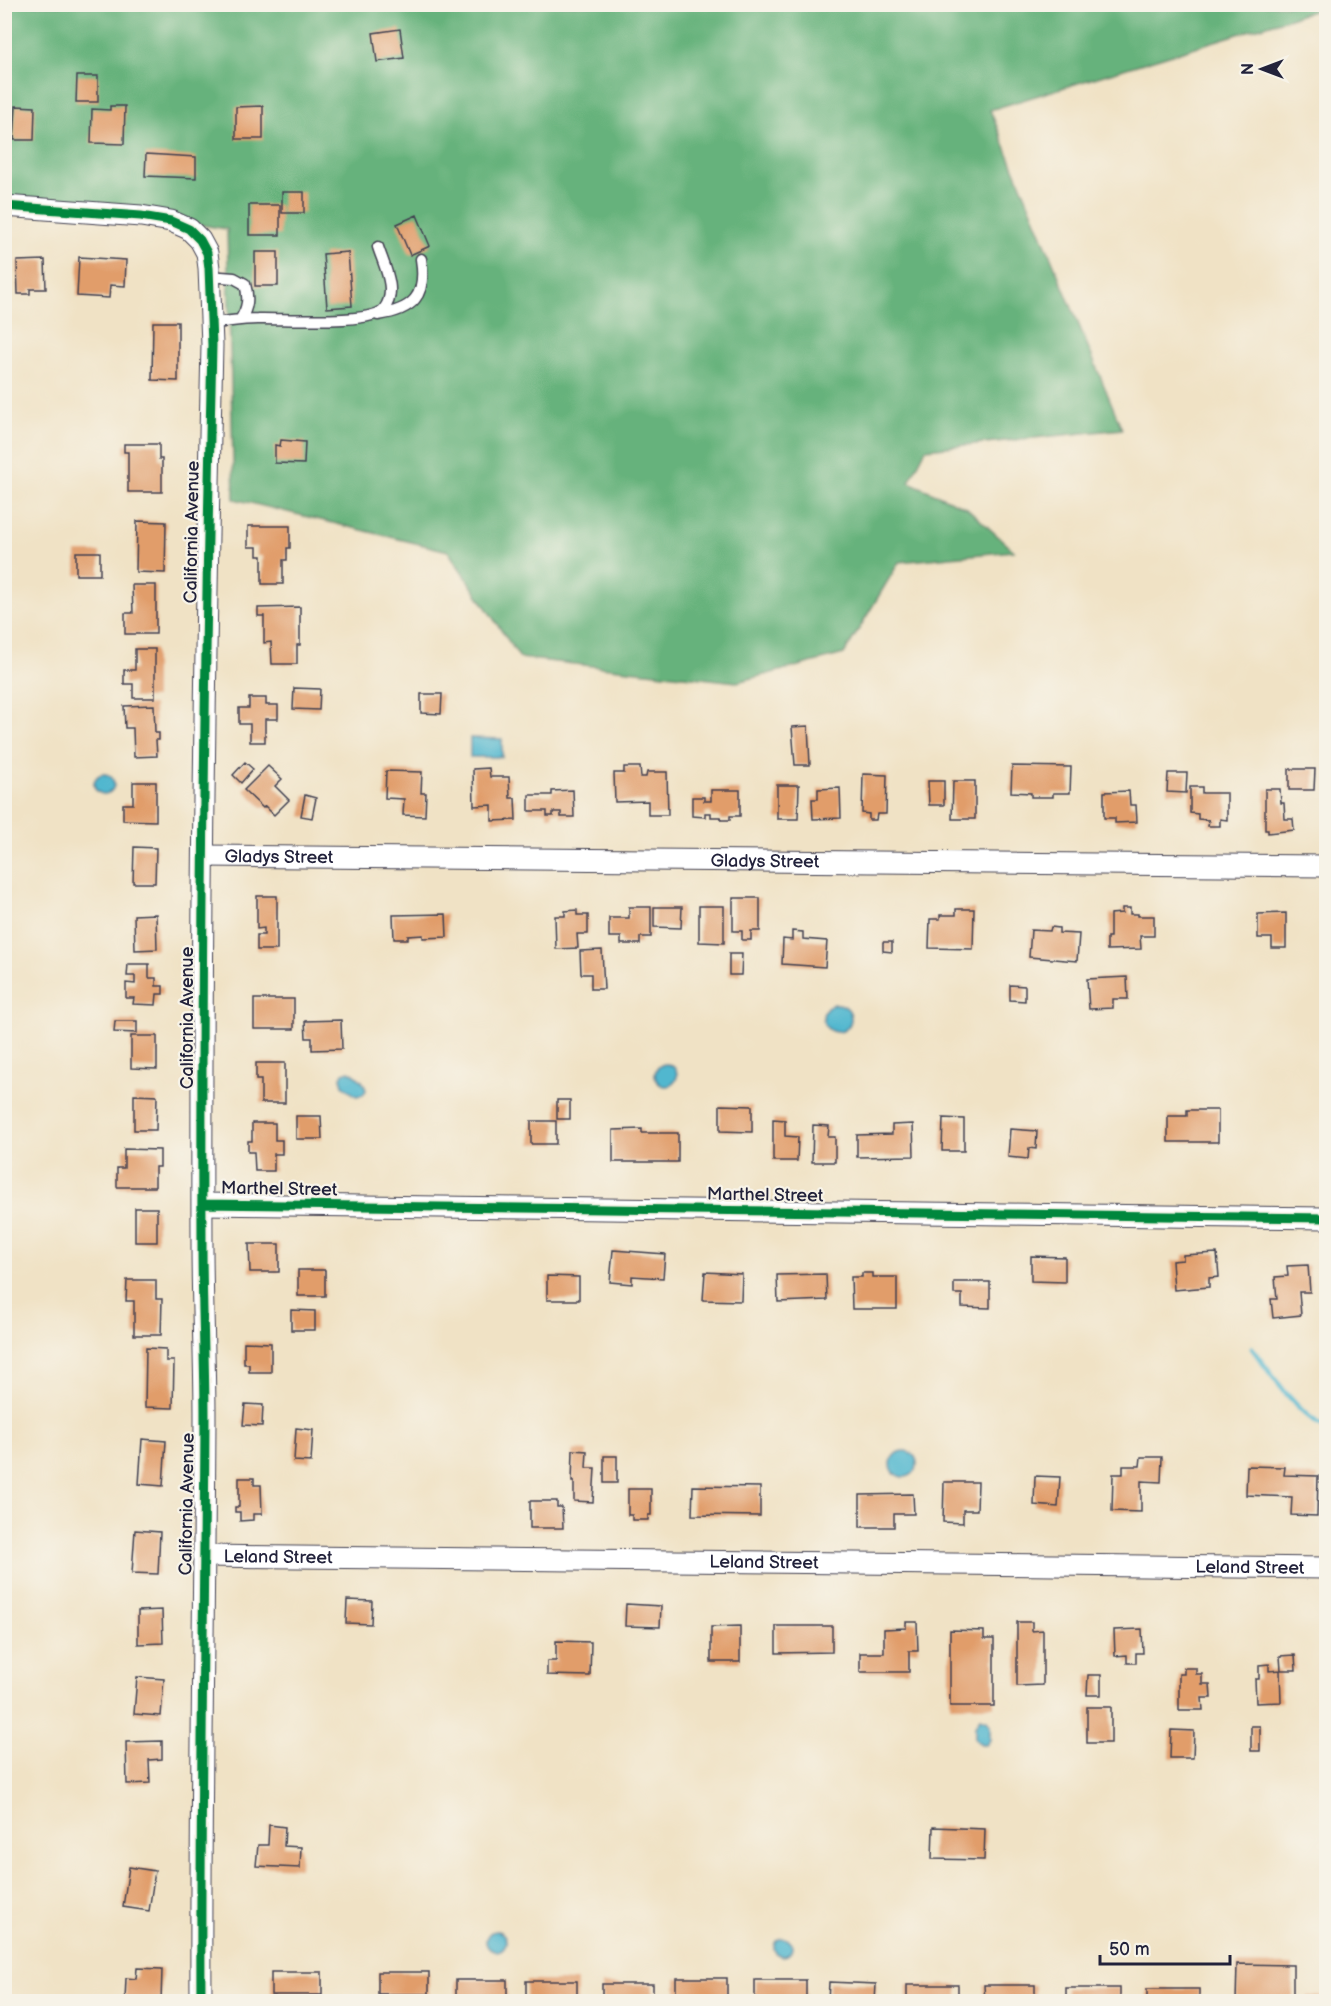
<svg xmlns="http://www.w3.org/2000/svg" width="1331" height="2006" viewBox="0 0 1331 2006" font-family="'Balsamiq Sans',sans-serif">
<rect width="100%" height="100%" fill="#f7f3e8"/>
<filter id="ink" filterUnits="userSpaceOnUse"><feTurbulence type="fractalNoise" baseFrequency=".0167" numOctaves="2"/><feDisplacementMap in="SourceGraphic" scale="12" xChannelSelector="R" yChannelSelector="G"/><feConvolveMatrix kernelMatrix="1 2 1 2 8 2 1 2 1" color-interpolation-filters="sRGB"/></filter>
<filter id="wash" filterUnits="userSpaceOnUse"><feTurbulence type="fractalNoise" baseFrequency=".008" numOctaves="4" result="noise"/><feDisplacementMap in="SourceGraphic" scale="24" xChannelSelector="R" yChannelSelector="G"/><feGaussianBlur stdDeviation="1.35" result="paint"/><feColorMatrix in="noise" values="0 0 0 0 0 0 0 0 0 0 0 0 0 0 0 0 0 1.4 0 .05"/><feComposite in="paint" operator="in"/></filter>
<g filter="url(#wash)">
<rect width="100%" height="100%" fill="#f0e2c5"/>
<path fill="#66b27b" stroke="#446a5b" stroke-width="1.5" d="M5 5H1326V7L990 110 1122 429 926 449 909 482 967 508 1014 551 899 562 844 654 737 682 520 658 448 551 234 499 227 229 19 197 5 198Z"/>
<path fill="#51b7cf" stroke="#3a6c85" stroke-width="1.5" d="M470 738 502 739V757H470Z
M94 784a10 10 0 1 1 20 0a10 10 0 1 1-20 0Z
M823 1018a14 14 0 1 1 28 0a14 14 0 1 1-28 0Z
M655 1075a11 11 0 1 1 22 0a11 11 0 1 1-22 0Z
M349 1071C356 1075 365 1082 366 1090L363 1095 356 1096 343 1085 341 1077 343 1073Z
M891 1464a13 13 0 1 1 26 0a13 13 0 1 1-26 0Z
M980 1718 987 1720 990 1725V1740L986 1745H981L975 1739V1726Z
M486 1941a10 10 0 1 1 20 0a10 10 0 1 1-20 0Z
M774 1947a9 9 0 1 1 18 0a9 9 0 1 1-18 0Z"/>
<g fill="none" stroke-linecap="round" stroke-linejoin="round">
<path stroke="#51b7cf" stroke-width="5" d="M1252 1348C1269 1371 1300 1418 1326 1427"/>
</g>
<g id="blocks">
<path fill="#e19d6b" d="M400 29 404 58 377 62 373 33Z
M77 76H98V102H76Z
M16 106 35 107 34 140H14Z
M110 106H125L124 144 91 143 92 109 110 110Z
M263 106V139H236V107Z
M146 154 196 157V178L145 176Z
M282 192H304V213H282Z
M249 205H280V235H249Z
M417 215 430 246 410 255 397 224Z
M255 252H278V286H255Z
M348 252 352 306 327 308 323 254Z
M79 257 126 260 125 286 110 285 109 298 77 296Z
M45 260 46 289H30V294H18L17 261Z
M4 261 8 262V276H4Z
M153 322H178V381L152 380Z
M281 440 305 442 304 464 275 463V445L280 446Z
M124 444H159V459H162V492H128V452H124Z
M137 521 166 522 165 573 136 572Z
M248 526H290V548H287V560H283V584H262V556H257V547H248Z
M76 552H100V575H76Z
M132 585H156V634H125V613H133Z
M300 607V645H297V664H272L271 642 264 643V616H258V608Z
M135 649H155V698H133V684H124V670H135Z
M294 688 320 689 319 710 293 709Z
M421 694H442L441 714 421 713Z
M249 698H266V705H278V719H265V742H250V724H239V708H249Z
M154 705 155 733H159V740H156L157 756 134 757 133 728H125L124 706Z
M808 726 810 765H795L792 727Z
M245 762 253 769 241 783 233 775Z
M268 766 282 779 275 786 289 800 274 815 265 806 263 808 244 790Z
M1012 766 1071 767 1070 793H1053V797H1031V793L1011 792Z
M624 767H640L641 777H646L647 772H667L668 815H648V801L615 802 614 773H624Z
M489 768 490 777H509L510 798H515L516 820 492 821V805L474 806 473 769Z
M1289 769H1315L1314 790H1289Z
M386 771 422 772 421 793H426L425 816 403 815 404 799 385 798Z
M1168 773H1187L1186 793 1167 792Z
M863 774 887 775 886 814H877L876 820H869V814L862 813Z
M928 781H944V805H929Z
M953 781H975V819H952Z
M133 782H156V821L123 820V804H133Z
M777 785H799L798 819H777Z
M1190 787H1202V793H1227V820L1220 819V826H1208L1209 820 1198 819V814L1190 813Z
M840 788 841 818 813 819 812 799H818V789Z
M1265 789H1280L1281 803H1284L1285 819H1293L1294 830 1268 833V830H1265Z
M573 790 574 817H561V812H553V816H547V811H529V795H552V791Z
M711 790H740V816H730V820H721V817H711V813H705V817L692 816V797H704V801H711Z
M1129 791 1130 805H1136L1137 822 1115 823V818H1104V792Z
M305 795 316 798 312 818 301 816Z
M134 847 156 848 155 883H133Z
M257 896H277V950H257V935H264V928L257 929Z
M733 898H760V931H751V940H742V931H733Z
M699 906H724V943L699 942Z
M629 907H651V937H640V944H621V937H609V918H629Z
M654 907H682L681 928 654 927Z
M1122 908H1130V914H1138V916H1154V936H1140L1141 949 1107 950V937H1110V914L1122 913Z
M956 909H974L973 949 929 948 930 919H940V915H956Z
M577 910V915H588V934H577L578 948 556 949 555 916H565V911Z
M1286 913V948H1272V938H1258V914Z
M156 914 157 949 135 950 134 915Z
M446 914 447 937 423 938V935L408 936V939H394L393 915Z
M1051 927 1059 928V933L1079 934 1077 961 1029 957 1031 930 1050 931Z
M792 931 803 932V939L827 941 825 967 782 964 783 939 792 940Z
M883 942H892V952L883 951Z
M602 950 604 989H591V974H581L580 951Z
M729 954H742L741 975H729Z
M128 964H149V978H156V986H163V994H157L156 1005 133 1004 134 998H126V983L135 984V976H127Z
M1127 977 1128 999H1113V1008L1089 1009 1087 979Z
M1010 985 1025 986V1001L1010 1000Z
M254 999H294V1029H254Z
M341 1020 342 1049 312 1050V1038H306L305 1021Z
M115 1021H137V1033L114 1032Z
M131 1036H157V1069L131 1068Z
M256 1063H285V1103H261V1080H256Z
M134 1095 157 1096 156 1130H134Z
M557 1100H570V1119H557Z
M720 1105 752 1106V1132L720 1131Z
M1187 1110H1218V1142H1168V1116H1187Z
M296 1116H321L322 1139H296Z
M943 1118 964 1119V1151H942Z
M773 1119 785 1120V1136L798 1137 797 1161H773Z
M531 1121H556V1144H531Z
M252 1123H275V1140H282V1154H274V1171H255L254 1152H248V1141H252Z
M913 1124 914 1156 857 1157V1135L892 1134V1125Z
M813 1125 829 1126 828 1137H835V1162H812Z
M642 1129V1133H678V1162H613V1130Z
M1010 1129 1037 1131 1036 1149 1029 1148 1028 1159 1008 1157Z
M124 1149 160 1150V1167H155V1187H117V1168H124Z
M135 1208H157V1242H135Z
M249 1244H279V1272H250Z
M613 1250 665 1254 663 1278 632 1276V1284L610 1282Z
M1217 1253 1219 1277 1209 1278V1287L1174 1290 1172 1261 1183 1260V1255Z
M1031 1256 1065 1257V1282L1031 1281Z
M1308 1265 1310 1292H1299L1301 1315 1273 1318 1271 1299H1277L1275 1277 1288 1276 1287 1266Z
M298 1270H325V1296H298Z
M705 1272 742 1274 741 1301 703 1300Z
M862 1273H873V1277H897V1309H852L851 1277H862Z
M826 1274 827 1300 778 1302 777 1275Z
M547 1276 579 1277V1300H547Z
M127 1280H156V1299H162L161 1335H134V1301H126Z
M954 1282H990V1308L962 1307V1294H954Z
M291 1310 315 1311V1330H291Z
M244 1342 271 1343V1372H249V1364H244Z
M146 1348 166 1349V1361H174L173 1408 145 1407Z
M245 1404 263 1405 262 1426 243 1425Z
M296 1428 313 1430 311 1462 294 1461Z
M142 1439 166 1441 163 1486 139 1484Z
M573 1450 587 1451 586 1468H595L593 1502 574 1501V1482H572Z
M604 1456H617V1483H604Z
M1141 1457H1162L1161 1482 1141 1481V1512L1112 1511 1113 1474H1123V1466H1140Z
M1247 1466 1285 1467 1284 1475 1318 1476 1317 1516 1291 1515 1292 1497 1246 1495Z
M1035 1476 1060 1477 1058 1507 1034 1505Z
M239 1478H254V1485H261L262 1514H253V1520L240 1521V1512H235V1507H239Z
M944 1482H978L977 1510H963V1523L943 1522Z
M693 1486 760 1487V1516L692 1515Z
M628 1489H651V1515H648V1520H632V1515H628Z
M913 1494 914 1514H894V1527H860V1495Z
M530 1501H557V1507H562L563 1528H530Z
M135 1530 160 1532 158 1574 132 1573Z
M347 1600 372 1601 371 1624 346 1623Z
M626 1604 661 1606 660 1627 625 1626Z
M162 1610 163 1643 138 1644V1611Z
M906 1622H917L918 1651H909V1672H860V1653H884V1629L906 1628Z
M1017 1622H1032V1631L1043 1630V1685L1017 1686Z
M740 1626V1662H711V1627Z
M776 1626H832V1652L776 1653Z
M1142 1629 1143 1653H1136V1663H1127V1655L1115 1656 1114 1630Z
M950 1630 984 1631V1639H994V1706H950Z
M556 1641 591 1642 590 1676 547 1675V1661H556Z
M1295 1655 1296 1670H1281L1280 1656Z
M1269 1664V1671L1280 1670 1281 1702 1256 1703 1255 1679H1259V1665Z
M1184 1668H1196V1674H1202V1684H1210L1211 1698H1202L1203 1710H1179V1674H1184Z
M1088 1675H1101V1695H1087Z
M137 1677 164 1679 161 1716 134 1714Z
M1087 1707H1111V1743H1087Z
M1251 1726H1260V1751H1251Z
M1171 1730 1194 1731 1193 1758H1170Z
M162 1741V1759L149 1760 150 1783 127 1784 126 1742Z
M269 1825 285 1827 284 1846 301 1847 300 1868 256 1866 258 1845H268Z
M933 1827 985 1829 984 1860 932 1859Z
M129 1867 155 1871 149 1911 123 1907Z
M1237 1964 1293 1965V2002H1236Z
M137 1968 162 1969 161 2002 125 2000 126 1978 136 1979Z
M271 1972H322V1995H271Z
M378 1972H429V1994H378Z
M676 1978H727V2001H676Z
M456 1980H507V2002H456Z
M755 1980H806V2002H755Z
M526 1981H577V2002H526Z
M829 1982 876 1984 875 2002H828Z
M602 1984H653V2002H602Z
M907 1985H958V2002H907Z
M984 1985H1035V2002H985Z
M1066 1988H1120V2002H1066Z
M1147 1989H1199V2002H1147Z
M1308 1996H1326V2002H1308Z"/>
</g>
</g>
<g filter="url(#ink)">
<use href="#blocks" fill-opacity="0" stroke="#413f50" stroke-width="1.5"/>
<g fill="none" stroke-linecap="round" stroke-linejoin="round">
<g stroke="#413f50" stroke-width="13">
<path id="lane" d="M209 276 234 278 245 284C249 298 248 308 240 320
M378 315C413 310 427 296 421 259
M211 323C226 322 242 319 257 319 280 318 371 325 384 309 398 291 384 266 378 247"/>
</g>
<g stroke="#413f50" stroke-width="23">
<g id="street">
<path d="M4 206 141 216 171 221 189 229 200 240 207 253 209 268 212 345C205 645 201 945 202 1244 202 1302 205 1361 205 1419 204 1613 200 1807 201 2002"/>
<path id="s1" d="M204 856 1326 866"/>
<path d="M203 1204 1326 1218"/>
<path id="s2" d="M203 1556 1326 1568"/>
</g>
</g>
<use href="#lane" stroke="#fff" stroke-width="10"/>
<use href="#street" stroke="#fff" stroke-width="21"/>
<g stroke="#f7f3e8" stroke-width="13">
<path id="cycleway" d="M4 206 141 216 171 221 189 229 200 240 207 253 209 268 212 345C205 645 201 945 202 1244 202 1302 205 1361 205 1419 204 1613 200 1807 201 2002
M203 1204 1326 1218"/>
</g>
<use href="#cycleway" stroke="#00873e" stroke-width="9"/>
</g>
</g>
<g text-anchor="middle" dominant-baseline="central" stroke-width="4.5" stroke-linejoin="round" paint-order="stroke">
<g font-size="18" fill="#22223b" stroke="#f7f3e8">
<text transform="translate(192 532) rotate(-89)">California Avenue</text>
<text stroke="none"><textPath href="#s1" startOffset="75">Gladys Street</textPath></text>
<text stroke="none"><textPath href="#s1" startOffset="561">Gladys Street</textPath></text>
<text transform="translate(187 1018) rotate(-90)">California Avenue</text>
<text transform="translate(279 1189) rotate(1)">Marthel Street</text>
<text transform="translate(765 1195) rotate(1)">Marthel Street</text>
<text transform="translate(187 1504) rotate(-89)">California Avenue</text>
<text stroke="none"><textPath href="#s2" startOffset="75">Leland Street</textPath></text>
<text stroke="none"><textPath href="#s2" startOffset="561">Leland Street</textPath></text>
<text stroke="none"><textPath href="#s2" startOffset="1047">Leland Street</textPath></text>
</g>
</g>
<rect width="1331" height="2006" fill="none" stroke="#f7f3e8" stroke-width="24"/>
<g transform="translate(1262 69) rotate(270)" stroke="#f7f3e8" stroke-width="4.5" paint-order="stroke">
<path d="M0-4.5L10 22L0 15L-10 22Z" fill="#22223b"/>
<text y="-9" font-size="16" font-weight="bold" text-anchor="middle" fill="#22223b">N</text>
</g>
<path d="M1100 1955v9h130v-9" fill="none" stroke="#22223b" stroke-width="3"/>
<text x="1109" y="1955" font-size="18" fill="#22223b" stroke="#f7f3e8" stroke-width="4.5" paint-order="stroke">50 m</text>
</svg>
